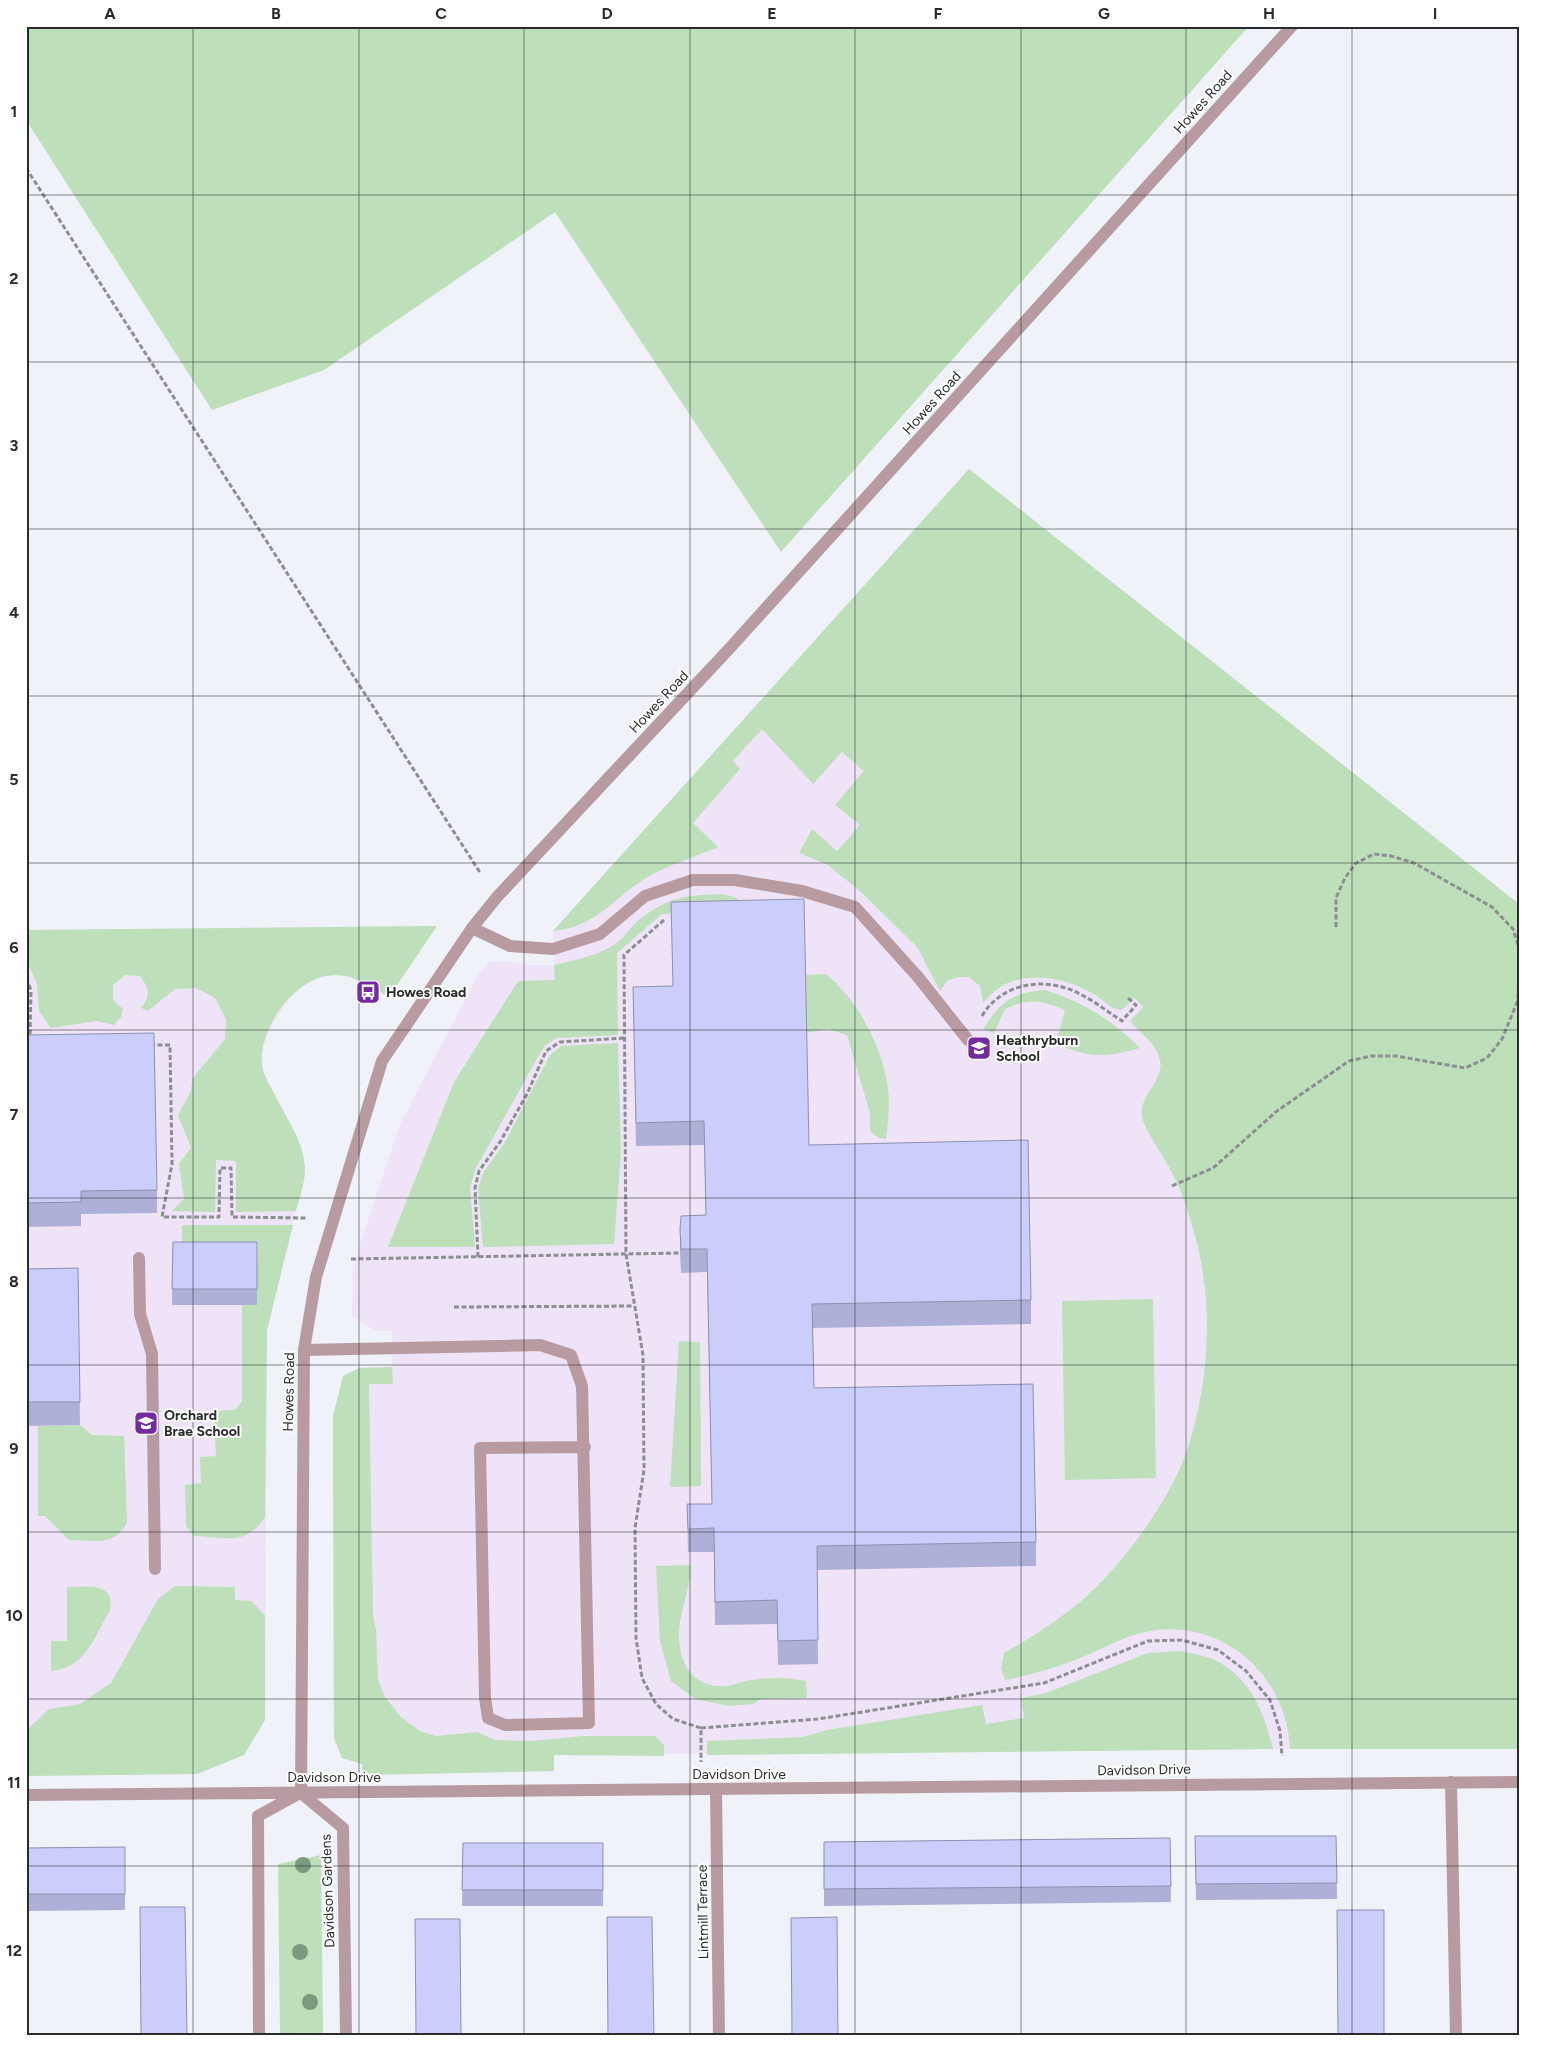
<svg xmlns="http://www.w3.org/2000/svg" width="1545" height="2061" viewBox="0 0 1545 2061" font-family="Figtree,sans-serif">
<rect width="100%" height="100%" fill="#eff2f8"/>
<path fill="#efe3f7" d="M969 469 1519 904V1749H1282L554 1755V1771L363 1775 362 1764 342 1758 334 1738 333 1416 343 1376 359 1368 392 1367V1331H376L352 1316 353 1272 361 1241 400 1124 479 973 489 962 508 961 526 965H554L553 931Z
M437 926 389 997 354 977 334 975 315 978 299 988 287 1002 275 1019 262 1048V1068L301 1146 305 1171 267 1330 265 1720 244 1755 197 1774 26 1776V930Z"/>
<path fill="#bde0ba" d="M26 26H1249L781 552 555 212 324 370 212 410 26 120Z
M969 469 1519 904V1749H1290C1287 1674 1220 1616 1145 1632 1125 1636 1104 1648 1085 1656 1059 1667 1032 1675 1005 1680L1001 1668 1004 1653C1034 1636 1062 1618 1088 1595 1124 1562 1168 1502 1185 1456 1211 1382 1215 1296 1191 1222 1187 1209 1183 1195 1177 1183 1168 1162 1153 1144 1144 1123 1133 1099 1165 1082 1160 1060 1157 1045 1140 1032 1130 1021L1143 1007 1135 998 1121 1010C1109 1009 1102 998 1092 993 1065 978 1032 971 1003 985 996 989 989 997 983 1003L980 986 969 977H959L948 980 940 991 917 947 861 892 828 865 799 853 812 829 837 851 860 825 835 805 864 771 842 752 813 784 762 729 733 761 740 769 693 823 718 847C695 857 668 865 646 878 612 899 596 927 553 931Z
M722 894 737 898 743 904V912L662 914 617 953 618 1035 557 1038 544 1046 475 1170 470 1188 475 1247H388L454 1082 518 981 555 980 554 965C574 960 594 957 612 946 622 941 629 929 637 922 665 897 687 895 722 894Z
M437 926 389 997C372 987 354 974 333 975 295 977 258 1028 262 1065 263 1076 271 1087 276 1097 287 1119 305 1144 305 1170 305 1183 299 1199 296 1211L236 1212V1161L216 1160 215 1212 172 1211 184 1199 179 1164 191 1148 178 1115 191 1091 192 1079 225 1039 226 1019 215 998 196 988 175 989 148 1011 141 1008C151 996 149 988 140 976L125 975 113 985V1000L123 1009 121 1017 114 1025 96 1021 51 1028 39 1011 37 983 26 960V930Z
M826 974C858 1001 879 1041 887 1082 891 1101 888 1121 886 1139L879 1138 870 1131V1113L847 1035 828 1029 806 1033 805 975Z
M1045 990C1085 1003 1110 1019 1140 1048 1105 1058 1090 1058 1056 1044L1065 1010C1040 1000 1030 998 1005 1009L994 1033 983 1029C1002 1001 1011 993 1045 990Z
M618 1043 621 1153 614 1244 483 1247 478 1188 484 1171 504 1144 550 1055 561 1046Z
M182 1225H293L267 1330 265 1517C245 1547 227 1537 194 1536L186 1526 185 1485 201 1483 200 1457 216 1456 214 1411 235 1410 242 1401V1305L257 1258 258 1242H222L182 1258Z
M1153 1299 1156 1478 1065 1480 1062 1301Z
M679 1341 700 1342 701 1486 670 1487Z
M392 1367 393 1384H369L373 1615 376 1629 378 1680 385 1697 401 1717 420 1731 436 1736 477 1732 495 1740 532 1741 583 1736H655L664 1745V1756L554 1755V1771L363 1775 362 1764 342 1758 334 1738 333 1416 343 1376 359 1368Z
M80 1425 92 1435 124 1436 127 1523C113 1548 94 1540 69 1540L45 1516H38V1426Z
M691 1565C691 1588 680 1609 679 1632 678 1663 693 1689 727 1686 734 1685 740 1682 746 1681 764 1677 788 1677 806 1681L807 1698 761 1699 753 1704 729 1706 695 1699 671 1681 660 1641 656 1566Z
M175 1586 235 1587V1600L251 1601 265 1615V1720L244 1755 197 1774 26 1776V1731L49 1709 80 1704 111 1683 158 1599Z
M67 1587C86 1587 115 1581 110 1610 95 1636 85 1669 51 1671V1641H67Z
M1181 1651C1192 1654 1205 1655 1215 1660 1251 1679 1264 1712 1273 1749L707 1755V1741L803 1737 827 1730 982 1705 986 1724 1024 1718 1021 1698 1046 1693 1148 1653Z
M321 1855 323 2035H280L278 1864Z"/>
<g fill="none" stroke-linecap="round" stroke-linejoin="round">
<path stroke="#8c8e92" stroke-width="3" stroke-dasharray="5 2.5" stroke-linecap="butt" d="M26 168 481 874
M664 920 624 955 626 1254 643 1355 644 1470 635 1528 636 1638 642 1678 656 1704 673 1719 701 1728V1762
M1336 927V898L1345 878 1356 863 1374 854 1391 856 1414 863 1492 907 1513 929 1519 948
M26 978 31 990 30 1037
M982 1016C1002 982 1046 976 1080 994 1094 1001 1108 1012 1122 1021L1136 1005 1128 998
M150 1045H170L172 1164 162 1217H219L220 1168H231L232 1217 306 1218
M1172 1186 1213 1168 1277 1111 1349 1061 1371 1056H1396L1465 1068 1487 1058 1502 1039 1518 1000 1519 970
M478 1257 475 1188 479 1171 500 1142 527 1094 546 1051 560 1042 625 1038
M351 1259 680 1253
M454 1307 634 1306
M701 1728 818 1719 1044 1683 1148 1641 1182 1640 1218 1650 1246 1671 1270 1700 1280 1731 1282 1756"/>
<path stroke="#b89ba1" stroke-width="12" d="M472 928 510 946 553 949 600 934 645 896 693 880H735L802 891 855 907 918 977 968 1040
M139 1258 140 1314 152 1354 155 1569
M304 1350 540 1345 571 1355 582 1386 589 1723 505 1725 488 1718 485 1698 480 1448 585 1447"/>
<path stroke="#b89ba1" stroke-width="12" d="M1451 1782 1456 2035
M716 1790 719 2035
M301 1793 304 1350 316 1277 382 1061 472 928 497 897 729 649 1292 26
M301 1793 343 1828 346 2035
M26 1795 1519 1782
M259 2035 258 1816 298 1794"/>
</g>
<g fill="#7b9b7e">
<circle cx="303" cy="1865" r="8"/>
<circle cx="300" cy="1952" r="8"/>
<circle cx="310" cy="2002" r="8"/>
</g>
<path fill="#afb0d7" d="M633 987 809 1145 1031 1300V1324L813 1328 814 1388 1036 1542V1566L817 1570 818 1664 778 1665 777 1624 715 1625 714 1552H688L687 1504H712L707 1272 681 1273 680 1253V1229L706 1215 704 1145 636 1146Z
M26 1035 157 1190V1213L81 1214V1226L26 1227Z
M173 1242H257V1305H172Z
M78 1268 80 1425 26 1426V1269Z
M26 1437 27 1474V1498H26Z
M1195 1836H1336L1337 1899 1196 1900Z
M1170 1838 1171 1902 824 1906V1842Z
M463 1843H603V1906H462Z
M125 1847V1910L26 1911V1848Z"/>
<path fill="#cbcdfa" stroke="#8e90af" d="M804 899 809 1145 1028 1140 1031 1300 812 1304 814 1388 1033 1384 1036 1542 817 1546 818 1640 778 1641 777 1600 715 1602 714 1528 688 1529 687 1504H712L707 1249H681L680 1229 681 1216 706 1215 704 1121 636 1123 633 987 673 986 671 902Z
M154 1033 157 1190 81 1191V1202L26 1203V1035Z
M173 1242H257V1289H172Z
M78 1268 80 1402H26V1269Z
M26 1437 27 1474H26Z
M1195 1836H1336L1337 1883 1196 1884Z
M1170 1838 1171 1886 824 1889V1842Z
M463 1843H603V1890H462Z
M125 1847V1894H26V1848Z
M140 1907H185L187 2035H141Z
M1337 1910H1384V2035H1338Z
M607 1917H652L654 2035H608Z
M837 1917 838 2035H792L791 1918Z
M415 1919H460L461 2035H416Z"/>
<path fill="none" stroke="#292b2d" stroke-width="1" stroke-opacity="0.55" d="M193 26V2035M359 26V2035M524 26V2035M690 26V2035M855 26V2035M1021 26V2035M1186 26V2035M1352 26V2035M26 195H1519M26 362H1519M26 529H1519M26 696H1519M26 863H1519M26 1030H1519M26 1198H1519M26 1365H1519M26 1532H1519M26 1699H1519M26 1866H1519"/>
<defs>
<g id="bus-square" transform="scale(1.25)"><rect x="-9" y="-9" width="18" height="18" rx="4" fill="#722ca0" stroke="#fff"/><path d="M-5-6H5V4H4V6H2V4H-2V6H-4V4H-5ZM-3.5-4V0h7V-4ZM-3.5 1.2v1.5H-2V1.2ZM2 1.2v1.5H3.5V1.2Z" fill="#fff"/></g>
<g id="school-square" transform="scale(1.25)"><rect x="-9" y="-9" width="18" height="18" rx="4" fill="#722ca0" stroke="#fff"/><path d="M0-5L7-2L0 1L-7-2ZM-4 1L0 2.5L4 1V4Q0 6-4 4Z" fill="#fff"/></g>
</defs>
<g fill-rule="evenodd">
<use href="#bus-square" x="368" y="992"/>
<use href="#school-square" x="979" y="1048"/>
<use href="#school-square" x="146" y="1423"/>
</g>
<g text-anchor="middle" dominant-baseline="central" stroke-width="4" stroke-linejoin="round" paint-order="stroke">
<g font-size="14" fill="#292b2d" stroke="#fff">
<text transform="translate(1203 102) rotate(-48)">Howes Road</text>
<text transform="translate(932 403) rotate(-48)">Howes Road</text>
<text transform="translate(659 702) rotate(-47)">Howes Road</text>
<text transform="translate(289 1392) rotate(-89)">Howes Road</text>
<text transform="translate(1144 1770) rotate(-1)">Davidson Drive</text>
<text x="739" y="1774">Davidson Drive</text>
<text x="334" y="1777">Davidson Drive</text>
<text transform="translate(328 1891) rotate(-92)">Davidson Gardens</text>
<text transform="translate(703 1912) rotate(-91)">Lintmill Terrace</text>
</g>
<g font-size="14" font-weight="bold" fill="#292b2d" stroke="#fff" text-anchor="start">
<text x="386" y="992">Howes Road</text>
<text x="996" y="1040">Heathryburn<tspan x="996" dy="16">School</tspan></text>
<text x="164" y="1415">Orchard<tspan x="164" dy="16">Brae School</tspan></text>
</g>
</g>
<rect width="1545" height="2061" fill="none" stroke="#ffffff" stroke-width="55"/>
<rect x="28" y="28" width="1490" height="2006" fill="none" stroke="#292b2d" stroke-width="2"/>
<g font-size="16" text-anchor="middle" font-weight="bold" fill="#292b2d">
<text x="110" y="19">A</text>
<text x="276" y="19">B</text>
<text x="441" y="19">C</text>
<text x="607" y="19">D</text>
<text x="772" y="19">E</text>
<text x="938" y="19">F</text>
<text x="1104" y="19">G</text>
<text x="1269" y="19">H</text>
<text x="1435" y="19">I</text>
<text x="14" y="117">1</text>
<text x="14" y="284">2</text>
<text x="14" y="451">3</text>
<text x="14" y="618">4</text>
<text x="14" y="785">5</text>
<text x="14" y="953">6</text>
<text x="14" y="1120">7</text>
<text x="14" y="1287">8</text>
<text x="14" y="1454">9</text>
<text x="14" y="1621">10</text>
<text x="14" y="1788">11</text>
<text x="14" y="1956">12</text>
</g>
</svg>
